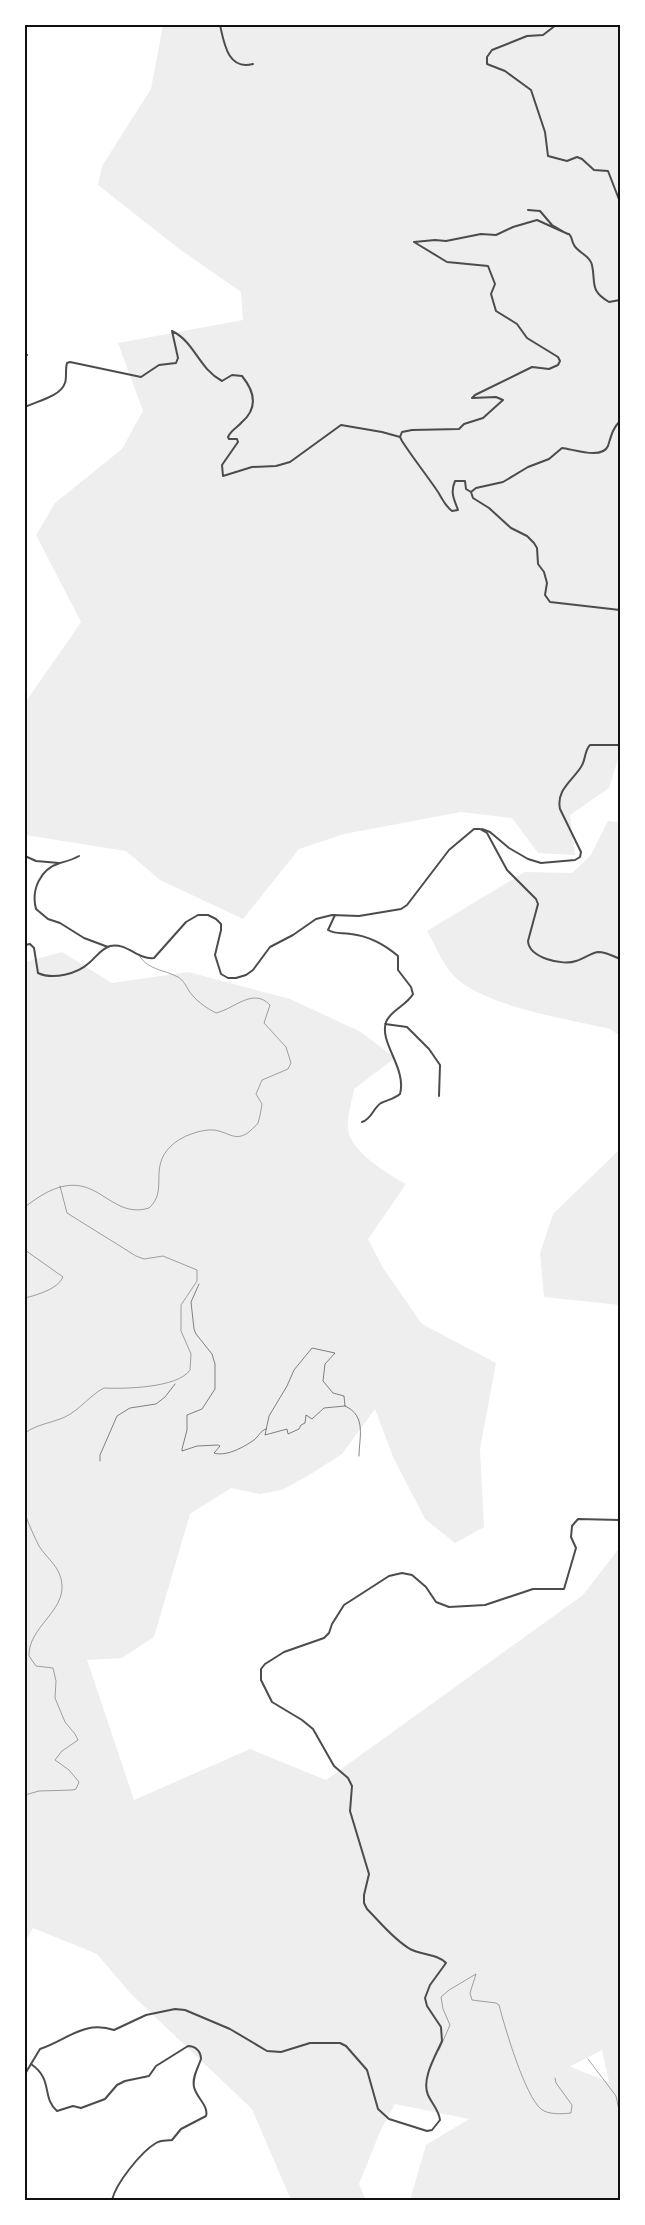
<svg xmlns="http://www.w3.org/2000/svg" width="645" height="2225" viewBox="0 0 645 2225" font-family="'Space Grotesk',sans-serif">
<rect width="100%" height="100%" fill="#fff"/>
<path fill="#eee" fill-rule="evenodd" d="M163 25H620V753L609 788 570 815 575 855 538 853 512 818 461 812 344 834 299 849 243 919 160 880 126 851 25 835V703L81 622 36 535 55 503 122 449 143 411 118 343 243 320 241 292 178 248 98 185 102 166 151 89Z
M608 821 620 822V1036L610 1029C568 1019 480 1006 452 974 442 963 435 944 427 931L525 872 572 873 591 855Z
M62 952 112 983 188 972 290 999 361 1032 395 1058 354 1089C352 1102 347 1116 348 1128 348 1150 389 1175 406 1184L368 1239 383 1268 422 1324 496 1363 480 1449 484 1527 455 1543 425 1519 393 1457 375 1409 342 1454 306 1477 282 1490 260 1494 231 1488 190 1514 154 1637 122 1658 87 1660 134 1800 250 1749 326 1780 583 1595 620 1547V2200H410L426 2145 469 2119 395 2104 380 2132 359 2184 366 2200H291L252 2109 131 1994 97 1954 33 1928 25 1942V962ZM602 2050 609 2082 571 2067V2066Z
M620 1149V1305L544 1297 540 1253 553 1214Z"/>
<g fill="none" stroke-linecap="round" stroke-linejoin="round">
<path stroke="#111" stroke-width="0.5" d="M199 1284 191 1302 194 1329 196 1334 212 1354 215 1364V1389L202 1409 187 1415V1430L182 1449V1451L197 1446 218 1445 220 1446 214 1453C226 1457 244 1447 254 1440 259 1436 260 1431 266 1429
M345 1406 324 1408 312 1419 306 1415 305 1423 301 1425 299 1429 288 1434 287 1429 265 1435 269 1416 287 1386 294 1370 312 1348 335 1353 325 1364 323 1381 333 1393 344 1396 345 1406C367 1416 359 1438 359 1456
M100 1461V1455L117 1416 130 1408 156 1404 165 1397 175 1384"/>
<path stroke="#4c4c4c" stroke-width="0.5" d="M25 1207C95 1151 103 1222 149 1208 169 1190 148 1168 171 1146 181 1136 201 1129 214 1130 229 1132 236 1143 250 1131 252 1129 256 1126 258 1123 260 1117 261 1110 262 1104L256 1094 262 1080 288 1069 291 1063 286 1047 264 1023 270 1005C253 987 234 1009 216 1013 208 1009 199 1003 193 996 187 990 186 982 178 977 165 970 149 970 140 957
M25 1250 63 1277C58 1289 37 1295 25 1298
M25 1433C37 1424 52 1423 65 1417 81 1409 90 1395 104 1388 124 1389 178 1388 190 1370L191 1354 181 1331V1305L197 1281V1270L163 1256 144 1259 136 1256 67 1213 60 1186
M25 1500V1501
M25 1514C29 1525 34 1536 39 1546 47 1559 61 1567 62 1585 64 1612 28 1628 29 1656L36 1666 53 1668 56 1681 55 1698 65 1722 75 1734 78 1740 62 1751 55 1760 69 1770 79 1782 76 1789 73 1790 39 1791 25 1795
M439 2050 450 2025 443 2009 441 1997 449 1990 476 1974 470 1993 472 2000 496 2003 499 2005C505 2028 525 2096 541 2109 548 2115 563 2114 571 2113L572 2105 556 2083 555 2078
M588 2059 616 2096 620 2115"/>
<path stroke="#4c4c4c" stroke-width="2" d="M220 25C224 43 228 71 253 64
M556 25 543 35 527 36 492 50 487 57V64L505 71 531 90 545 132 548 156 567 161 577 157 582 159 594 170 608 171 620 202
M528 210 540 211 552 225 564 232
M569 234C573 238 571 240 574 245 578 253 590 255 592 265 596 283 589 290 609 302L620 300
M414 242 447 262 488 266 495 284 491 294 496 311 517 324 527 338 558 357 560 361 558 365 549 369 532 367 475 395 472 398 496 397 503 400 483 418 464 424 459 429 412 430 402 432 400 437 402 441C413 458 425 473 436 489 442 497 443 504 452 511L458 510C454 499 450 493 455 481H465L466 489 471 492
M414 242 435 240 446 241 481 234 496 235 513 227 537 220 568 234
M25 354 27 355
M25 407C37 401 60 397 65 383 67 377 65 370 67 363L70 362 141 377 159 365 176 363 178 358 172 331C195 342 198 368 222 381L232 375 242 376C255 392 258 408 242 422 237 428 231 430 228 437L229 439H237L238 442 222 465 223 476 252 467 276 466 290 462 341 425 382 432 400 437
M620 421C612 429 611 437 608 446 602 460 573 449 562 448L549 459 528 467 503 482 476 488 471 492 473 498 489 508 511 528 527 536 534 543 537 548 538 564 544 572 547 583 545 595 550 602 620 610
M482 829 490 832 509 848 528 859 541 863 575 860 580 857 581 852 560 809C556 790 572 781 581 767 586 760 584 751 590 745H620
M25 856 36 861 59 863
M79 856C72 860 67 861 60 863 40 869 31 890 36 909L48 919 60 923 84 938 108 947
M335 915 328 930C337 935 342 932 351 934 369 936 385 945 398 956V970L411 987 413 994C407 1005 390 1011 386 1022 379 1043 407 1068 400 1094 394 1099 387 1100 381 1103 373 1108 372 1119 362 1122
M385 1024 407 1027 429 1049 440 1065 439 1096
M31 2064C54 2080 41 2097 57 2111L73 2106 81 2108 105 2099 117 2085 125 2081 149 2076 156 2066 188 2046C195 2046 201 2051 201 2059 198 2068 192 2077 194 2087 196 2097 209 2106 206 2116L181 2129 172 2140C166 2141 161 2140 156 2143 141 2152 116 2183 112 2200"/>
<path stroke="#4c4c4c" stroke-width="2" d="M25 945 30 944 34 948 38 973C53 980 77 974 89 963 96 957 101 949 110 946 127 942 137 960 154 958L186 922 198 915H208L216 919 221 924V930L215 955 221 974 228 978H236L246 975 253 970 270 947 293 935 316 919 332 915 359 916 401 909 407 905 449 850 474 829H480L487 833 507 870 536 899 538 904 528 941C529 958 563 966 576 961 584 959 590 953 598 952 606 952 613 956 620 959
M25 2074 40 2049C67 2040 84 2020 114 2030L146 2015 175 2009 185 2010 230 2029 267 2051 281 2052 310 2043H340L346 2046 367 2070 378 2109 389 2119 427 2131 432 2130 440 2120C439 2110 432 2104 428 2095 421 2079 436 2055 442 2041L441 2027 427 2006 425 1998 430 1985 446 1963C438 1954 421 1955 410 1949 393 1939 380 1922 367 1909L364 1903V1895L369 1874 350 1811 352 1786 348 1778 334 1766 313 1729 302 1720 272 1702 261 1680V1669L265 1664 284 1652 324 1638 329 1633 332 1624 344 1605 389 1576 402 1573 412 1575 426 1587 436 1602 449 1607 485 1605 533 1589H564L576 1548 571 1537 572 1526 578 1519 620 1520"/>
</g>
<rect width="645" height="2225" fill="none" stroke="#ffffff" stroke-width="52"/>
<rect x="26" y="26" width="593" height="2173" fill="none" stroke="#111" stroke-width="2"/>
</svg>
